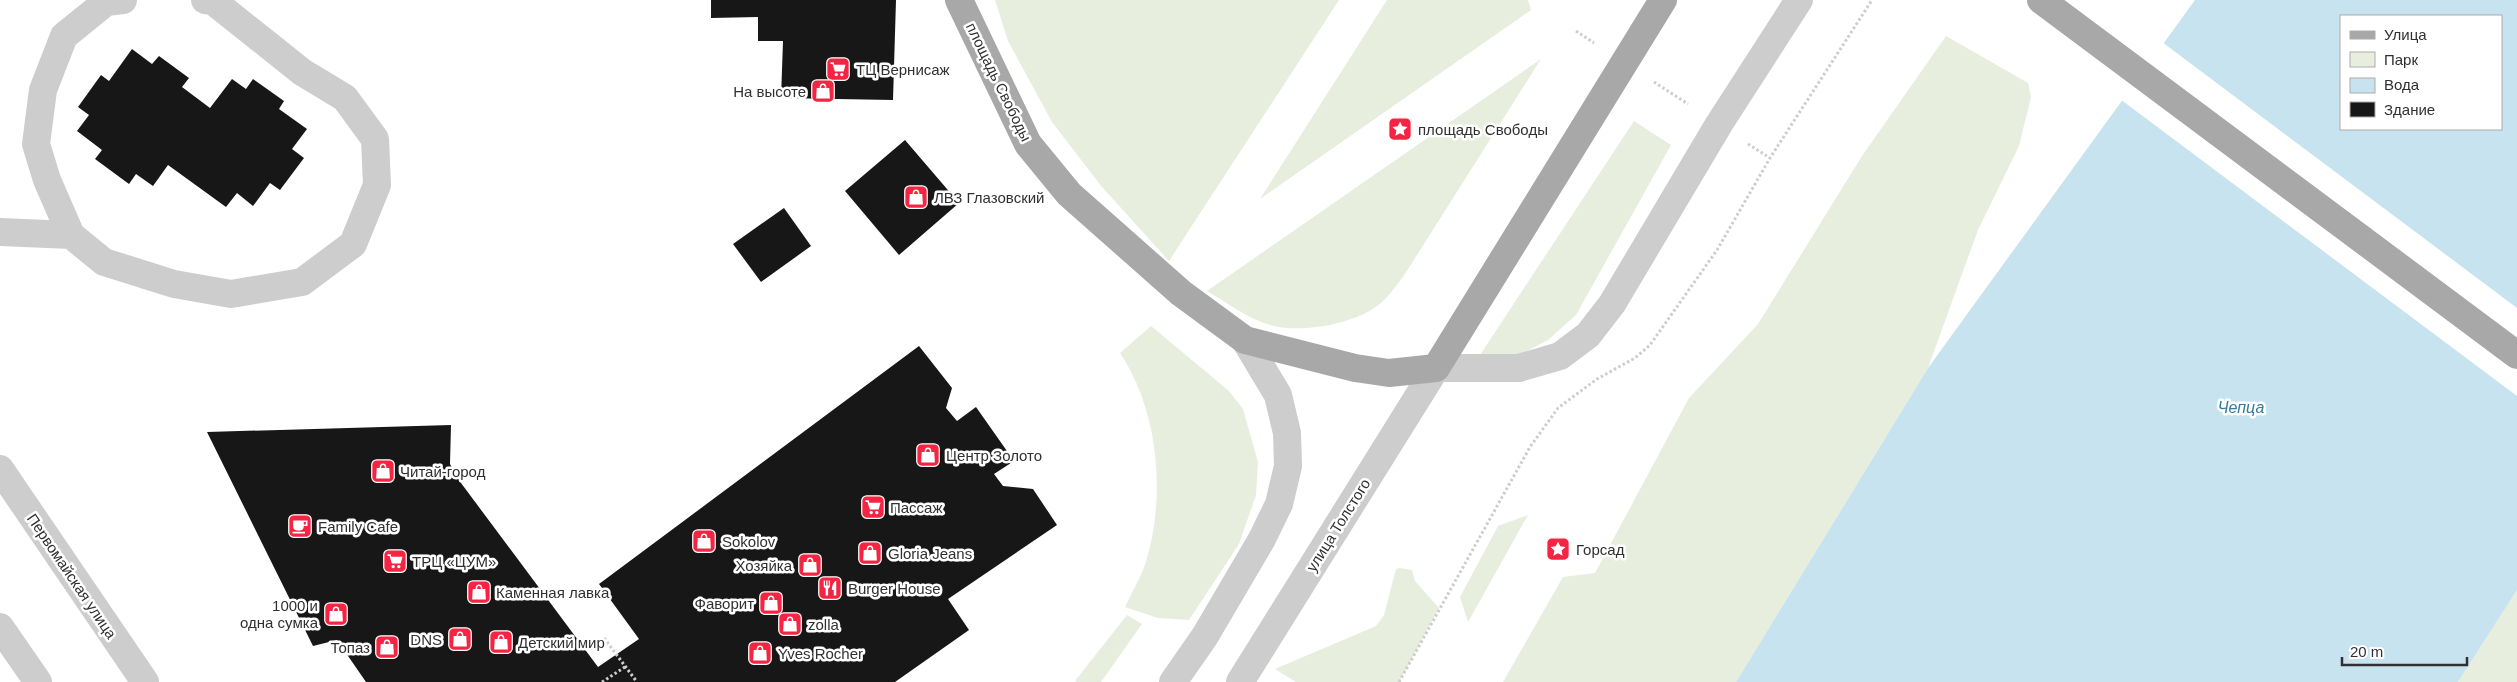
<svg xmlns="http://www.w3.org/2000/svg" width="2517" height="682" viewBox="0 0 2517 682" font-family="Helvetica,sans-serif">
<rect width="100%" height="100%" fill="#fff"/>
<path fill="#e7eedd" d="M995 0H1339L1169 261 1102 187 1052 122 1008 41Z
M1387 0H1528L1531 10 1260 199Z
M1946 36 2028 83 2031 97 2019 146 1978 230 1928 368 1736 682H1503L1563 577 1595 573 1689 398 1758 324 1862 156Z
M1541 59 1405 274C1398 283 1391 294 1383 301 1360 323 1309 332 1278 327 1252 322 1229 304 1207 291Z
M1634 121 1671 145 1576 315 1548 340 1516 357 1476 361Z
M1151 326 1229 391 1243 409 1258 462 1256 495 1239 544 1189 620 1158 618 1125 607C1132 592 1141 577 1146 562 1166 496 1159 411 1120 353Z
M1528 515 1468 622 1460 597 1498 526Z
M1400 568 1412 570 1415 581 1439 608 1399 682H1296L1275 669 1376 626 1384 615 1396 569Z
M2517 590V682H2458Z
M1127 615 1142 624 1101 682H1077L1075 681Z"/>
<path fill="#c7e3ef" fill-rule="evenodd" d="M2195 0H2517V590L2458 682H1736L1928 368ZM2341 16H2501V129H2341Z"/>
<path fill="#fff" d="M2162 42 2517 308V396L2120 99Z"/>
<path fill="#171717" d="M711 0H896L893 100 781 98 783 41H758V17L711 18Z
M132 49 152 64 159 56 189 78 182 87 210 108 232 79 246 89 253 79 284 101 279 109 307 129 292 149 304 158 280 190 270 183 253 206 237 193 226 207 168 165 153 186 136 174 129 184 95 159 102 150 77 131 89 115 78 107 101 75 109 81Z
M905 140 959 203 899 255 845 191Z
M784 208 811 246 761 282 733 244Z
M919 346 952 388 946 408 957 421 976 407 1014 461 994 474 1003 486 1033 489 1057 525 948 599 969 630 895 682H366L337 640 313 646 207 432 451 425 450 464 461 483 598 667 639 639 599 584Z"/>
<g fill="none" stroke-linecap="round" stroke-linejoin="round">
<path stroke="#cdcdcd" stroke-width="3" stroke-dasharray="2.5 2.5" stroke-linecap="butt" d="M1576 31 1594 43
M1654 82 1688 104
M1748 144 1770 158
M604 638 637 682
M602 682 625 667
M1399 682 1530 447 1558 408 1597 379 1635 358 1650 345 1717 250 1770 158 1872 0"/>
<path stroke="#cdcdcd" stroke-width="28" d="M0 232 71 235 104 262 174 284 231 294 302 282 353 244 377 185 375 139 345 98 302 72 213 1 205 0
M71 235 47 180 36 144 43 90 64 36 106 2 123 0
M0 469 145 682
M0 627 38 682
M1173 682 1205 636 1262 539 1279 504 1288 466 1287 433 1278 395 1245 340
M1240 682 1436 368H1519L1560 356 1588 335 1612 304 1719 124 1799 0"/>
<path stroke="#a8a8a8" stroke-width="28" d="M959 0 1028 144 1069 194 1181 293 1245 340 1355 368 1389 373 1436 368 1663 0
M2041 0 2517 355"/>
</g>
<defs>
<g id="supermarket-square" transform="scale(1.25)"><rect x="-9" y="-9" width="18" height="18" rx="4" fill="#f52442" stroke="#fff"/><path d="M-6-5.5h2.5l.6 2H6L4.5 2H-2.5L-4.4-4H-6ZM-1.5 3.2a1.3 1.3 0 1 0 .1 0ZM3 3.2a1.3 1.3 0 1 0 .1 0Z" fill="#fff"/></g>
<g id="shop-square" transform="scale(1.25)"><rect x="-9" y="-9" width="18" height="18" rx="4" fill="#f52442" stroke="#fff"/><path d="M-5-2.5h2.3a2.7 3.5 0 0 1 5.4 0H5L5.5 6h-11ZM-1.5-2.5h3a1.5 2.3 0 0 0-3 0Z" fill="#fff"/></g>
<g id="sight-square" transform="scale(1.25)"><rect x="-9" y="-9" width="18" height="18" rx="4" fill="#f52442" stroke="#fff"/><path d="M0-6L1.8-2.2L6-1.7L2.9 1.2L3.7 5.4L0 3.3L-3.7 5.4L-2.9 1.2L-6-1.7L-1.8-2.2Z" fill="#fff"/></g>
<g id="cafe-square" transform="scale(1.25)"><rect x="-9" y="-9" width="18" height="18" rx="4" fill="#f52442" stroke="#fff"/><path d="M-5.5-4.5H6V0H3Q3 3.5 0 3.5H-2.5Q-5.5 3.5-5.5 0ZM3-3.2v2h1.7v-2ZM-6 4.5H4V6H-6Z" fill="#fff"/></g>
<g id="restaurant-square" transform="scale(1.25)"><rect x="-9" y="-9" width="18" height="18" rx="4" fill="#f52442" stroke="#fff"/><path d="M-5-6h1v4h1v-4h1v4h1v-4h1v5L-1.5 .5V6h-2V.5L-5-1ZM5-6V6H3V1.5H1.5Q1.5-4 5-6Z" fill="#fff"/></g>
</defs>
<g fill-rule="evenodd">
<use href="#supermarket-square" x="838" y="69"/>
<use href="#shop-square" x="823" y="91"/>
<use href="#sight-square" x="1400" y="129"/>
<use href="#shop-square" x="916" y="197"/>
<use href="#shop-square" x="928" y="455"/>
<use href="#shop-square" x="383" y="471"/>
<use href="#supermarket-square" x="873" y="507"/>
<use href="#cafe-square" x="300" y="526"/>
<use href="#shop-square" x="704" y="541"/>
<use href="#sight-square" x="1558" y="549"/>
<use href="#shop-square" x="870" y="553"/>
<use href="#supermarket-square" x="395" y="561"/>
<use href="#shop-square" x="810" y="565"/>
<use href="#restaurant-square" x="830" y="588"/>
<use href="#shop-square" x="479" y="592"/>
<use href="#shop-square" x="771" y="603"/>
<use href="#shop-square" x="336" y="614"/>
<use href="#shop-square" x="790" y="624"/>
<use href="#shop-square" x="460" y="639"/>
<use href="#shop-square" x="501" y="642"/>
<use href="#shop-square" x="387" y="647"/>
<use href="#shop-square" x="760" y="653"/>
</g>
<g text-anchor="middle" dominant-baseline="central" stroke-width="5" stroke-linejoin="round" paint-order="stroke">
<g font-size="15" fill="#303030" stroke="#fff" text-anchor="start">
<text x="856" y="69">ТЦ Вернисаж</text>
<text x="806" y="91" text-anchor="end">На высоте</text>
<text x="1418" y="129">площадь Свободы</text>
<text x="934" y="197">ЛВЗ Глазовский</text>
<text x="946" y="455">Центр Золото</text>
<text x="400" y="471">Читай-город</text>
<text x="890" y="507">Пассаж</text>
<text x="318" y="526">Family Cafe</text>
<text x="722" y="541">Sokolov</text>
<text x="1576" y="549">Горсад</text>
<text x="888" y="553">Gloria Jeans</text>
<text x="412" y="561">ТРЦ «ЦУМ»</text>
<text x="792" y="565" text-anchor="end">Хозяйка</text>
<text x="848" y="588">Burger House</text>
<text x="496" y="592">Каменная лавка</text>
<text x="754" y="603" text-anchor="end">Фаворит</text>
<text x="318" y="605" text-anchor="end">1000 и<tspan x="318" dy="17">одна сумка</tspan></text>
<text x="808" y="624">zolla</text>
<text x="442" y="639" text-anchor="end">DNS</text>
<text x="518" y="642">Детский мир</text>
<text x="370" y="647" text-anchor="end">Топаз</text>
<text x="778" y="653">Yves Rocher</text>
</g>
<g font-size="15" fill="#303030" stroke="#fff">
<text transform="translate(999 82) rotate(64)">площадь Свободы</text>
<text transform="translate(1338 525) rotate(-58)">улица Толстого</text>
<text transform="translate(72 576) rotate(56)">Первомайская улица</text>
</g>
<g font-size="16" font-style="italic" fill="#367a9a" stroke="#fff">
<text x="2241" y="407">Чепца</text>
</g>
</g>
<rect x="2340" y="15" width="162" height="115" fill="#ffffff" stroke="#acacac"/>
<rect x="2350" y="31" width="25" height="8" fill="#a8a8a8" stroke="#acacac"/>
<text x="2384" y="40" font-size="15" fill="#303030">Улица</text>
<rect x="2350" y="52" width="25" height="15" fill="#e7eedd" stroke="#acacac"/>
<text x="2384" y="65" font-size="15" fill="#303030">Парк</text>
<rect x="2350" y="78" width="25" height="15" fill="#c7e3ef" stroke="#acacac"/>
<text x="2384" y="90" font-size="15" fill="#303030">Вода</text>
<rect x="2350" y="102" width="25" height="15" fill="#171717" stroke="#acacac"/>
<text x="2384" y="115" font-size="15" fill="#303030">Здание</text>
<path d="M2342 657v8h125v-8" fill="none" stroke="#303030" stroke-width="2.5"/>
<text x="2350" y="657" font-size="15" fill="#303030" stroke="#ffffff" stroke-width="4" paint-order="stroke">20 m</text>
</svg>
